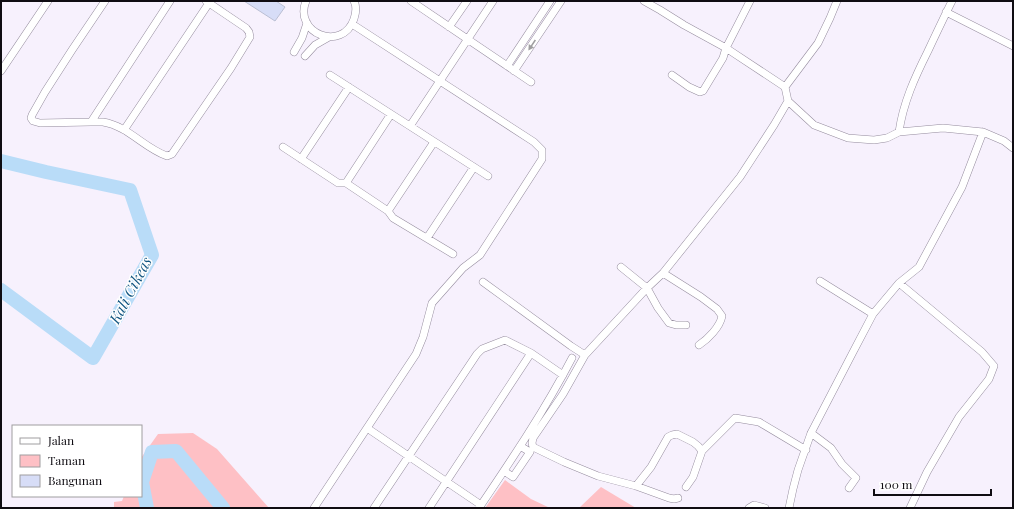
<svg xmlns="http://www.w3.org/2000/svg" width="1014" height="509" viewBox="0 0 1014 509" font-family="'Playfair Display',serif">
<rect width="100%" height="100%" fill="#f7f1fd"/>
<path fill="#fec0c5" d="M193 433 217 449 269 508H114V502L122 501 124 496H141V458L158 434Z
M505 480 531 499 550 508H485Z
M601 487 636 508H579Z"/>
<g fill="none" stroke-linecap="round" stroke-linejoin="round">
<path stroke="#b9dcf8" stroke-width="14" d="M1 161 46 172 130 190 152 255 93 358 63 336 1 290
M147 508 142 482 152 452 176 451 223 508"/>
</g>
<path fill="#d7ddf7" stroke="#babfd3" d="M244 1H276L285 7 275 21Z"/>
<g fill="none" stroke-linecap="round" stroke-linejoin="round">
<g stroke="#958c9e" stroke-width="8">
<path id="street" d="M170 1 91 122C95 122 99 122 103 122 128 126 144 148 167 156L172 154 231 68 250 37 249 32 246 28 206 1
M306 1C293 33 342 53 354 19 356 13 357 7 354 1
M411 1 531 82
M644 1 660 10 684 25 726 48 723 58 703 91 700 92 689 87 672 75
M750 1 726 48 785 87 788 101 814 125 848 138 874 140 887 138 899 132 943 128 983 132 1004 141 1013 148
M946 12 1013 46
M449 27 467 1
M294 52 302 38 307 23
M305 56 315 45 329 37
M507 66 550 1
M1 71 48 1
M514 71 561 1
M330 75 488 176
M785 87 818 43 830 18 837 1
M91 122 40 123 33 121 31 118 32 115 45 92 72 50 105 1
M410 126 493 1
M124 130 209 3
M899 132C903 103 915 77 928 51 936 34 944 17 952 1
M283 147 338 183H346L388 211 393 218 453 254
M301 159 349 87
M346 183 391 114
M388 211 434 142
M427 238 474 167
M621 267 647 288 658 308 669 323 676 325H686
M663 273 701 297 717 309 722 316C720 327 708 339 699 345
M820 281 873 314
M483 282 571 346 585 355
M899 283 982 352 994 366 989 379 959 417 927 472 910 508
M367 428 481 505
M811 433 831 448 842 464 856 478 849 488
M504 471 513 477 530 452 520 446
M636 486 651 467 668 437 672 435 677 434 693 442 698 446 702 451
M686 487 693 477 702 451 735 418 759 422 806 450
M678 498 674 499 669 498 636 486 598 476 564 462 533 447 532 443 533 438 563 394 585 355 647 288 663 273 740 177 774 125 788 101
M314 508 416 354 423 337 432 303 463 268 480 255 542 159V150L534 142 352 24
M374 508 477 354 482 349 505 340 531 353 563 375
M429 508 531 353
M479 508C512 459 545 410 572 358
M749 508 754 505 765 508
M789 508 793 489 798 470 811 433 852 354 873 314 899 283 919 267 962 187 983 132"/>
</g>
<use href="#street" stroke="#fff" stroke-width="7"/>
</g>
<defs><path id="oneway-solid" d="M-6-.8H1V-3.2L6.5 0L1 3.2V.8H-6Z"/></defs>
<use fill="#9f9ea0" href="#oneway-solid" transform="translate(532 45) rotate(124)"/>
<g text-anchor="middle" dominant-baseline="central" stroke-width="3" stroke-linejoin="round" paint-order="stroke">
<g font-size="15" font-style="italic" fill="#135782" stroke="#fff">
<text transform="translate(130 290) rotate(-62)">Kali Cikeas</text>
</g>
</g>
<rect width="1014" height="509" fill="none" stroke="#0f0c12" stroke-width="4"/>
<rect x="12" y="425" width="130" height="72" fill="#ffffff" stroke="#9f9ea0"/>
<rect x="20" y="438" width="20" height="6" fill="#ffffff" stroke="#9f9ea0"/>
<text x="48" y="445" font-size="12" fill="#0f0c12">Jalan</text>
<rect x="20" y="455" width="20" height="12" fill="#fec0c5" stroke="#9f9ea0"/>
<text x="48" y="465" font-size="12" fill="#0f0c12">Taman</text>
<rect x="20" y="475" width="20" height="12" fill="#d7ddf7" stroke="#9f9ea0"/>
<text x="48" y="485" font-size="12" fill="#0f0c12">Bangunan</text>
<path d="M874 489v6h117v-6" fill="none" stroke="#0f0c12" stroke-width="2"/>
<text x="880" y="489" font-size="12" fill="#0f0c12" stroke="#ffffff" stroke-width="3" paint-order="stroke">100 m</text>
</svg>
